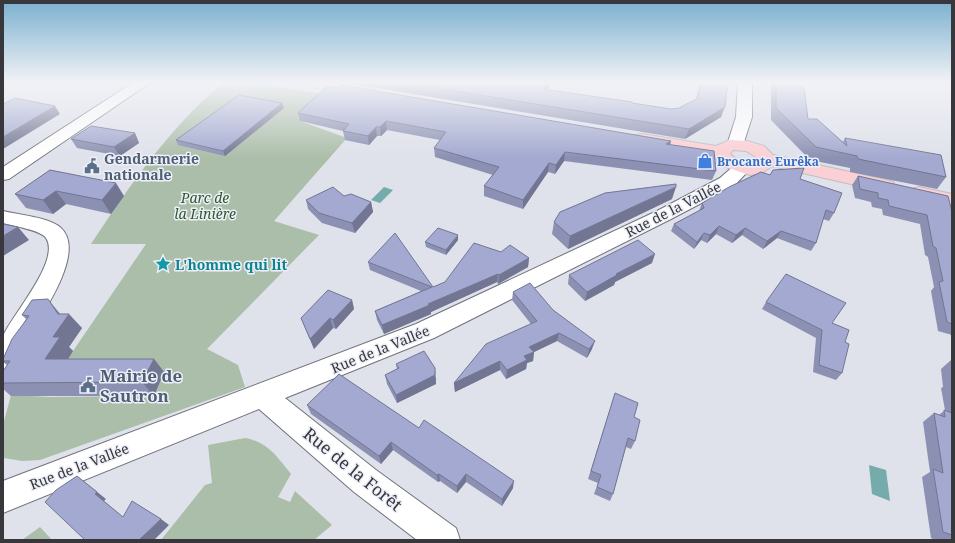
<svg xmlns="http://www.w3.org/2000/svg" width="955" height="543" viewBox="0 0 955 543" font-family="'Noto Serif',serif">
<rect width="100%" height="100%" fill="#dfe1eb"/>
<path fill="#abbea9" d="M224 82H251L329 95 300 121 347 138 274 221 319 235 207 349 238 365 245 387 40 460 22 461 4 458 3 425 11 395 50 397 154 396 164 372 58 373 146 244H91C128 188 172 124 224 82Z
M245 438C268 442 277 457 291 474L278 497 290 502 295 491 332 525 314 540H161L205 485 212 483 208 445Z
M40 527 52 540H22Z"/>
<path fill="#75abaa" d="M384 187 393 190 380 203 371 200Z
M869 465 886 470 890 501 872 494Z"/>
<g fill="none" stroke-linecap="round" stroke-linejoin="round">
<g stroke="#71727b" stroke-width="2">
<path id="minor" d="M134 82H151L9 179 3 180V167Z
M738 82H752V117L743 145 741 149 735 150 729 149 727 145 736 117Z
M742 163 748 164 751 168 734 186 671 219 434 338 285 398 376 470 456 528 460 540H417L354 492 259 409 3 513V481L416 324 657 211 720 178 736 164Z
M3 211C19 215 49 217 61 228 88 253 37 322 23 345 18 353 16 362 12 371L3 374C3 364 0 342 4 334 13 314 61 260 46 238 41 230 13 226 3 223Z"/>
</g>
<g stroke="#bfbfc1" stroke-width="2">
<path id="major" d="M302 82H335L369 88 374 89 376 92 374 95 369 96 309 86 304 85Z
M642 134 716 146 730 140 747 141 764 146 773 155 886 180 893 182 895 186 893 190 886 192 772 166 762 173 750 175 743 173 723 166 714 156 636 143 634 139 636 135ZM733 150 746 151 756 157 757 161C748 168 737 160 730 154Z
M919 187 952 194V206L912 197 910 193 912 189Z"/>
</g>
<use href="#minor" fill="#fff" fill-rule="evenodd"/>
<use href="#major" fill="#fbd0d4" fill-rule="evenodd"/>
</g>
<path fill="#8c91b3" d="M353 82H552L547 90 671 109 679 108 696 99 700 82H728L721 117 685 139 353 84Z
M771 82H800V87L808 119 843 142 845 138 946 177 937 189 850 172V168L810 160 771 120Z
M284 108 225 156 178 145 176 140Z
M298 113 670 145 716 171 712 180 564 161 555 174 548 172 523 209 484 196V186L493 175 435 157 434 148 440 140 387 130 381 136H377L369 145 345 140 343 131 300 121Z
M135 133 139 143 120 156 77 148 71 139Z
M50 170 124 196 111 214 66 204 53 214 26 208 15 194Z
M770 175 800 179 834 213 829 221 823 219 816 243 811 251 777 238 763 249 742 235 732 243 716 234 707 243 701 240 694 249 671 231 674 224 699 211 702 203Z
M858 176 952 212V335L938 331 931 291 934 287 928 257 925 255 920 224 883 215 882 209 872 207 871 202 855 198 852 185Z
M344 196 371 202 373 212 355 233 322 223 308 209 306 200Z
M672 199 568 249 552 234 554 222Z
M458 240 446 255 426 247 425 242Z
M501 252 529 258 528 267 498 284 497 282 431 312V314L384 334 377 320 375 311 421 291 370 270 368 262 433 287 445 282Z
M652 263 615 282 614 285 585 301 568 284 569 275Z
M513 292 553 310 592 349 587 358 557 341 534 352 533 361 527 363 526 369 506 379 500 370 455 392 454 383 531 324 512 300Z
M352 300 354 309 336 329 333 328 314 349 301 318Z
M766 302 832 323 845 342 842 373 836 380 813 372 816 338 762 309Z
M61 314 82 328 69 347 73 351 68 359H154L164 372 154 396H11L3 389V383L7 365 3 362V359L26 319 22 315Z
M951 360H952V540H935L931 538 922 477 930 472 923 422 934 413 939 415 945 410 941 388 943 387 941 369Z
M396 364 436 377V384L397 403 387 384 385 375 397 369Z
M615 393 634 417 635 441 631 449 626 447 613 494 610 501 594 494 598 483 588 479Z
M307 405 419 428 513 488 502 506 466 482 457 493 440 481 438 482 393 450 381 464 311 414Z"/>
<path fill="#727692" d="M547 82H552L542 99 543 89Z
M282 103 284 108 225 156 223 151Z
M55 106 60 114 3 149V137Z
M725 107 721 117 685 139 689 129Z
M386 121 387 130 381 136 380 127Z
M376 127 377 136 369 145 368 136Z
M135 133 139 143 120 156 114 147Z
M671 141 669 150 666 144Z
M565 152 564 161 555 174 556 165Z
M549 163 548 172 523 209V200Z
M116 183 124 196 111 214 102 200Z
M676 187 672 199 568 249 570 236Z
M56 191 66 204 53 214 43 200Z
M371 202 373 212 355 233 352 223Z
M719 226 716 234 707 243 710 235Z
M18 227 29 240 3 256V236Z
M745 228 742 235 732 243 736 235Z
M781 231 777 238 763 249 767 241Z
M704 233 701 240 694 249 697 242Z
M458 235V240L446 255V250Z
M655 254 652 263 615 282 614 285 585 301 587 292 616 274Z
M529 258 528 267 498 284 499 275Z
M498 274 497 282 431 312V314L384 334 382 325 428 304Z
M48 299 60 314 65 320 69 314 82 328 69 347 73 351 59 373 45 359 53 337 58 314Z
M352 300 354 309 336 329 333 320Z
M330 318 333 328 314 349 310 339Z
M559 333 557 341 534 352 533 361 527 363 526 369 506 379 507 370 524 356 529 347Z
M595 341 592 349 587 358 589 349Z
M154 359 164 372 154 396 142 382Z
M500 361V370L455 392 454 383Z
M435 368 436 384 397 403 396 395Z
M391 442 393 450 381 464 379 456Z
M439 474 440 481 438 482 437 475Z
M466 474V482L457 493V486Z
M77 476 106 499 104 501 131 524 95 494Z
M514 481 513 488 502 506V499Z
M161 519 169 525 154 540H139Z"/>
<path fill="#a3a9d0" stroke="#727692" d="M400 82H547L543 89 632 102V103L671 109 679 108 698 98 701 82H728L725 107 689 129Z
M776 82H800V87H804L808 119H817L847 146 845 138 941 155 946 177 858 159 857 156 816 147 776 108Z
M341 85 671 141 666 144 714 151 716 171 565 152 556 165 549 163 523 200 484 186 499 167 434 148 446 132 386 121 380 127H376L368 136 343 131 349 124 298 113 327 86 338 88Z
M239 95 282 103 223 151 176 140Z
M15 98 55 106 3 137V104Z
M91 126 135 133 114 147 71 139Z
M804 168 800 179 842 193 834 213 826 210 816 243 781 231 767 241 745 228 736 235 719 226 710 235 704 233 697 242 674 224 704 208 702 203 729 187 761 172 770 175 773 170Z
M50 170 116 183 102 200 56 191 43 200 15 194Z
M858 176 948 196 952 212V324L947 322 939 282 943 281 936 248 933 246 927 215 889 206 888 200 878 198V193L860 189Z
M676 184V187L570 236 554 222 560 212 605 193Z
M333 187 344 196 351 194 371 202 352 223 319 213 306 200Z
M3 224 18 227 3 236Z
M438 228 458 235 446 250 425 242Z
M395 233 433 287 445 282 474 243 501 252 510 245 529 258 499 275 498 274 428 304 430 305 382 325 375 311 432 287 368 262Z
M638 240 655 254 616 274 617 275 587 292 569 275Z
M786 274 846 303 832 323 849 330 845 342 849 344 842 373 819 365 822 330 766 302Z
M530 283 553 310 595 341 589 349 559 333 529 347 534 352 524 356 527 360 507 370 500 361 454 383 486 344 537 321 513 292Z
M328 290 352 300 333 320 330 318 310 339 301 318Z
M48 299 58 314H69L53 337H60L45 359H154L142 382 3 383V371L10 361H3V359L12 339 29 316 22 315 32 300Z
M424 351 435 368V375L396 395 385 375 399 368 396 364Z
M339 374 419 428 424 420 514 481 502 499 466 474 457 486 439 474 437 475 391 442 379 456 307 405Z
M615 393 638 403 634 417 640 420 635 441 628 438 613 494 597 487 601 475 591 471Z
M944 410 952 413V535L943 532 933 469 943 473 934 413 945 417Z
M77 476 97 492 95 494 123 517 132 501 161 519 139 540H85L45 502 56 490Z"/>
<linearGradient id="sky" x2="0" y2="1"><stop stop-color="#7ab0cf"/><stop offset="0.52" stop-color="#f1f2f6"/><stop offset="1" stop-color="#f1f2f6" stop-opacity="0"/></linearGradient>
<rect width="955" height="158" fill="url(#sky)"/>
<defs>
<g id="shop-bare" transform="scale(1.2)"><path d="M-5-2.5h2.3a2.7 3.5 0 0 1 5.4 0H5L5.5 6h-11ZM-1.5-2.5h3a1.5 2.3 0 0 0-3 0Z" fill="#3f7fe0" stroke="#edeff8" stroke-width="2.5" paint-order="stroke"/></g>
<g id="civic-bare" transform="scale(1.2)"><path d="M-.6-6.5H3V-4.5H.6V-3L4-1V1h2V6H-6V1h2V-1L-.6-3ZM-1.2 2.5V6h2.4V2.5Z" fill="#5c6f8a" stroke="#edeff8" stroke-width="2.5" paint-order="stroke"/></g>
<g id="sight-bare" transform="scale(1.2)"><path d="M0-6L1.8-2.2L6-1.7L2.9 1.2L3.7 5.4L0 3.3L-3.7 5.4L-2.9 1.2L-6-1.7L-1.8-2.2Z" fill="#0f9aa8" stroke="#edeff8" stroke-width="2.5" paint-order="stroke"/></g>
</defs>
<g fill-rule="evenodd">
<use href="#shop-bare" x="705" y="161"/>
<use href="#civic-bare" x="92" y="166"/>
<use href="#sight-bare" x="163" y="264"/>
<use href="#civic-bare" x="88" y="385"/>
</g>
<g text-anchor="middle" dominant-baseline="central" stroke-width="3" stroke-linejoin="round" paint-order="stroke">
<g font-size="12" font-weight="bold" fill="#366cbe" stroke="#edeff8" text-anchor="start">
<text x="717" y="161">Brocante Eurêka</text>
</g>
<g font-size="14" font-weight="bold" fill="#4e5e75" stroke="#edeff8" text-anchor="start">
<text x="104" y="158">Gendarmerie<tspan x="104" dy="16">nationale</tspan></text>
</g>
<g font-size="14" font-style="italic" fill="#2e582a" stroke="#edeff8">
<text x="205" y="197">Parc de<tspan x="205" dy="16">la Linière</tspan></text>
</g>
<g font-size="14" fill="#38383c" stroke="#edeff8">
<text transform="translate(673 209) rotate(-27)">Rue de la Vallée</text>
<text transform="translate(380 349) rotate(-22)">Rue de la Vallée</text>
<text transform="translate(79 466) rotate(-21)">Rue de la Vallée</text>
</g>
<g font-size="14" font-weight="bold" fill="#0d838f" stroke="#edeff8" text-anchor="start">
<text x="175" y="264">L'homme qui lit</text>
</g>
<g font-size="17" font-weight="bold" fill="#4e5e75" stroke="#edeff8" text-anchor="start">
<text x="100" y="375">Mairie de<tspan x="100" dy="20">Sautron</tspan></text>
</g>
<g font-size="17" fill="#38383c" stroke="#edeff8">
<text transform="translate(353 469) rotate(39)">Rue de la Forêt</text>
</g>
</g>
<rect width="955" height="543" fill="none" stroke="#38383c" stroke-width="8"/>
</svg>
